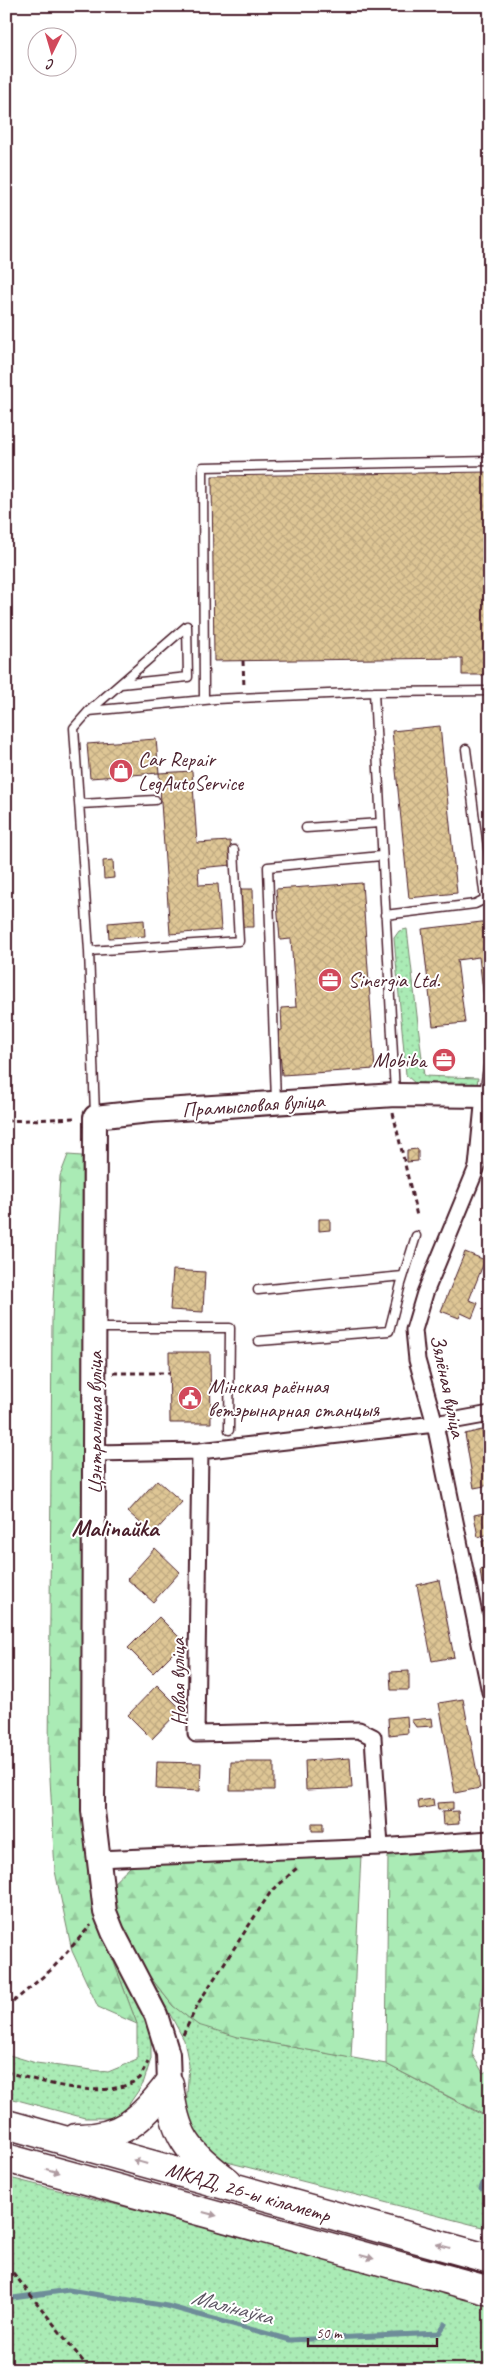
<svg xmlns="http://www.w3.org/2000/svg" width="496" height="2376" viewBox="0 0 496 2376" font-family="Caveat,sans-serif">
<defs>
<pattern id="grass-dots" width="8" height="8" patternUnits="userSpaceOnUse" patternTransform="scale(1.25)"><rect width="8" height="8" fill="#aaebb5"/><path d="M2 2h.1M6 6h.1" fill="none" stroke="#94c99c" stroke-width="1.8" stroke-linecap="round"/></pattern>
<pattern id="forest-firs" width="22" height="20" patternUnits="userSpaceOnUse" patternTransform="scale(1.25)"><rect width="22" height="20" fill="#aaebb5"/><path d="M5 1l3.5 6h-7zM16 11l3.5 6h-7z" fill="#94c99c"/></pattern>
<pattern id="building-cross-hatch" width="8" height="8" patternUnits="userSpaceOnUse" patternTransform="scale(1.25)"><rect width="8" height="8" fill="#dec695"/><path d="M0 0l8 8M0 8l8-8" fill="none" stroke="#c0aa81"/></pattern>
</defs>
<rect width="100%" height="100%" fill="#fff"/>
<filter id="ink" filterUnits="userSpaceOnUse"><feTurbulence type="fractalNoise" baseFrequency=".02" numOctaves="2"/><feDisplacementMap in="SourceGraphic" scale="10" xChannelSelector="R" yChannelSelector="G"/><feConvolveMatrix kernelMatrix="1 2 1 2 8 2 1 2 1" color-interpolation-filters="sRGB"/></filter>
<g filter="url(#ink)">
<path fill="url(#grass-dots)" stroke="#7a8570" d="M407 929 424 1076 478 1078 477 1085H417L406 1075 394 938 399 931Z
M88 1878 93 1879 151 2036V2059L143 2084 125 2110 110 2118H85L6 2097V2054L36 2063 108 2072 137 2060V2024L94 1909Z
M148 1974 173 2006 238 2037 386 2064 490 2119V2229L227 2162 207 2150 194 2137 186 2107 189 2065 184 2040Z
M6 2177 205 2227 490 2304V2370H6Z"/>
<path fill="url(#forest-firs)" stroke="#7a8570" d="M68 1155 82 1156 84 1807 88 1878 94 1909 137 2024 98 2007 72 1951 55 1871 49 1760 52 1318 60 1176Z
M490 1849V1948L472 2054 483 2073 490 2070V2118L386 2064 388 1854Z
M361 1855 351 2058 238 2037 198 2025 173 2006 148 1974 113 1908 110 1886 131 1866Z"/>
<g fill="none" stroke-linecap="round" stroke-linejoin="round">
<path stroke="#6e8d99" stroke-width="5" d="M481 2189 490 2163
M6 2299 69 2290 167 2306 290 2340 439 2333 445 2324"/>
</g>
<path fill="url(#building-cross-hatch)" stroke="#4a1f2b" d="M490 472V675H462V658L214 661 212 476Z
M440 726 457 893 409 898 392 731Z
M156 739 159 773 90 778 87 744Z
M192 771 197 843 230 841 232 865 198 868 199 885 218 884 221 930 170 934 159 773Z
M113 860 114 878 104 879 103 861Z
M362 883 375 1069 282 1075 278 1031 282 1030 281 1008 296 1007 291 939 280 940 276 889Z
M240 889H253L254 927H242Z
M144 920 145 936 109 938 108 923Z
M490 921V1007L485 1008 479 957 457 960 465 1023 433 1026 422 929Z
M418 1149V1161L407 1162V1150Z
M319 1219H330V1230L319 1231Z
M465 1252 485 1260 469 1300 478 1303 472 1318 461 1313 459 1318 441 1311Z
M173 1270 205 1272 203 1312 170 1310Z
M169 1352H210L211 1423H170Z
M482 1430 490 1485 474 1488 465 1434Z
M157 1480 182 1502 153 1534 128 1512Z
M489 1512 490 1534 478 1537 474 1515Z
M490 1540V1583L482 1584 480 1570 488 1568 482 1541Z
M155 1548 180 1572 153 1602 127 1579Z
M439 1580 454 1657 432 1661 417 1585Z
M159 1617 184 1642 153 1673 128 1648Z
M409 1671V1690H391L390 1672Z
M157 1685 181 1709 152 1739 128 1715Z
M463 1699 480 1788 455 1793 439 1703Z
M407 1716 408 1733 389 1735 388 1718Z
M432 1718 433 1726 416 1727 411 1720Z
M350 1758 352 1788 306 1790 305 1761Z
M157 1762 201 1763 200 1791 156 1789Z
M231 1762H274V1790H230Z
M433 1799 434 1806 419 1809 418 1801Z
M453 1802V1809L438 1810 437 1803Z
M458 1811 459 1824 443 1825 442 1812Z
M312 1823H323V1831H312Z"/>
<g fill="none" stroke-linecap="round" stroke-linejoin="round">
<g stroke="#4a1f2b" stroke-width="11">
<path id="lane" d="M374 692 395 1093
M204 700 203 467 490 461
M89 711 187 626 188 677 121 684
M466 749 485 899
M80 804 155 800
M306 828 380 823
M385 915 475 904 489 897
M89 951 239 941 234 850
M484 1094 490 1054
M276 1101 268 867 381 856
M95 1114 89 951 74 728 89 711 215 699 374 692 490 691
M258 1290 403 1276
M97 1328H230L229 1430
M259 1341 389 1331 401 1284 416 1236"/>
</g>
<g stroke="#4a1f2b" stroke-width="19">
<path id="street" d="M484 1096 477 1167 425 1293 414 1330 417 1360 435 1424 490 1692
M200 1451 196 1734 359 1730 373 1737 380 1847
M95 1453 200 1451 435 1424 490 1414
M97 1859 380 1847 490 1839"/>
</g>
<g stroke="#4a1f2b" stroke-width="26">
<path id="secondary" d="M169 2084 168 2054 156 2015 113 1932 105 1912 93 1811 95 1117 150 1111 395 1095 490 1096"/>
</g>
<g stroke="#4a1f2b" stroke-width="31">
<path id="highway" d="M169 2084C175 2137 186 2150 228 2182
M6 2124 490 2259
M76 2138C122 2139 143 2118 169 2084
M6 2158 490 2291"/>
</g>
<path stroke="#4a1f2b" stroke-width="3" stroke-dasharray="5 4" stroke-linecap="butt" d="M243 661 244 688
M393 1113 417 1216
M6 1121 76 1118
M113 1373H170
M6 2008 52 1969 91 1925
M183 2035 199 2002 270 1893 299 1866
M6 2072C45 2082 104 2103 140 2078L148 2062
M6 2267 14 2274 90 2370"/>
<use href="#lane" stroke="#fff" stroke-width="8"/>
<use href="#street" stroke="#fff" stroke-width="15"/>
<use href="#secondary" stroke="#fff" stroke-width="22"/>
<use href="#highway" stroke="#fff" stroke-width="28"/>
</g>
<defs><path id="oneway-solid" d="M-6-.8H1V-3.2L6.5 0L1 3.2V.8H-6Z" transform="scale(1.25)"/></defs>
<g fill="#ae9aa0">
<use href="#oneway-solid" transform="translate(140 2162) rotate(-164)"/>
<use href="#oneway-solid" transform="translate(53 2171) rotate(15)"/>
<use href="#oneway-solid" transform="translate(210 2214) rotate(15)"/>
<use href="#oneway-solid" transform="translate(443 2246) rotate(-165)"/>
<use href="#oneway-solid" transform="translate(367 2257) rotate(15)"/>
</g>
</g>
<defs>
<g id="shop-disc" transform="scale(1.25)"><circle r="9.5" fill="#d1495b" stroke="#fff"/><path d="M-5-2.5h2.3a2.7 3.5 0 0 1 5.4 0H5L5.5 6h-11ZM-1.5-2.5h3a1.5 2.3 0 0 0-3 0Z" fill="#fff"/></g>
<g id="office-disc" transform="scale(1.25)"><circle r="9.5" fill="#d1495b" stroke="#fff"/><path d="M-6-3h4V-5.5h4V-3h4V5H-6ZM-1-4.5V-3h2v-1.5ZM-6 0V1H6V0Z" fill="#fff"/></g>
<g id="civic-disc" transform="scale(1.25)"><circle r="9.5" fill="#d1495b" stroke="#fff"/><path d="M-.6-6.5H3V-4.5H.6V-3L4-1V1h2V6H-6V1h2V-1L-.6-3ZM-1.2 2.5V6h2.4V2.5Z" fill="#fff"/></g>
</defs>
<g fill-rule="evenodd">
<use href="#shop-disc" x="121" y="771"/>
<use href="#office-disc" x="330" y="980"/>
<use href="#office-disc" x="444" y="1060"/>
<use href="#civic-disc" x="190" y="1398"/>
</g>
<g text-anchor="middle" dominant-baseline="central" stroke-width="4" stroke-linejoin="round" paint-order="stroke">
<g font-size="21" fill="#4a1f2b" stroke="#fff" text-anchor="start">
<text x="138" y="759">Car Repair<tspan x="138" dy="24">LegAutoService</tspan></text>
<text x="348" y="980">Sinergia Ltd.</text>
<text x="426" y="1060" text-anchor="end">Mobiba</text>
<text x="208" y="1386">Мінская раённая<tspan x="208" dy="24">ветэрынарная станцыя</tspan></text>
</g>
<g font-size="21" fill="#4a1f2b" stroke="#fff">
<text transform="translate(253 1105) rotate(-4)">Прамысловая вуліца</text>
<text transform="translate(448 1386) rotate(78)">Зялёная вуліца</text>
<text transform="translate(95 1423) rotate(-90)">Цэнтральная вуліца</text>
<text transform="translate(178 1682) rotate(-91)">Новая вуліца</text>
<text transform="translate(248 2192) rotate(16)">МКАД, 26-ы кіламетр</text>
</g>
<g font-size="22" font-style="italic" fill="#5c5662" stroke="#fff">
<text transform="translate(232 2307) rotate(15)">Малінаўка</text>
</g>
<g font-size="24" font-weight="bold" fill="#4a1f2b" stroke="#fff">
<text x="115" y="1528">Malinaŭka</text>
</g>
</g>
<rect width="496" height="2376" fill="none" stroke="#fff" stroke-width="25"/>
<rect x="12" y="12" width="471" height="2351" fill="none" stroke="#4a1f2b" stroke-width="2" filter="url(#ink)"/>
<g transform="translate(52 52) rotate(185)"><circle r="24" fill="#ffffff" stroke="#b7a5aa"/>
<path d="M0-4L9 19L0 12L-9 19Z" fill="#d1495b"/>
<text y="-8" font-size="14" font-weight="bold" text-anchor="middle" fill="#4a1f2b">С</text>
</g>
<path d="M308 2338v8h129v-8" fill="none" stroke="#4a1f2b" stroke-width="2.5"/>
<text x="316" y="2338" font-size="15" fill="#4a1f2b" stroke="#ffffff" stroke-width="4" paint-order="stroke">50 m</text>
</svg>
